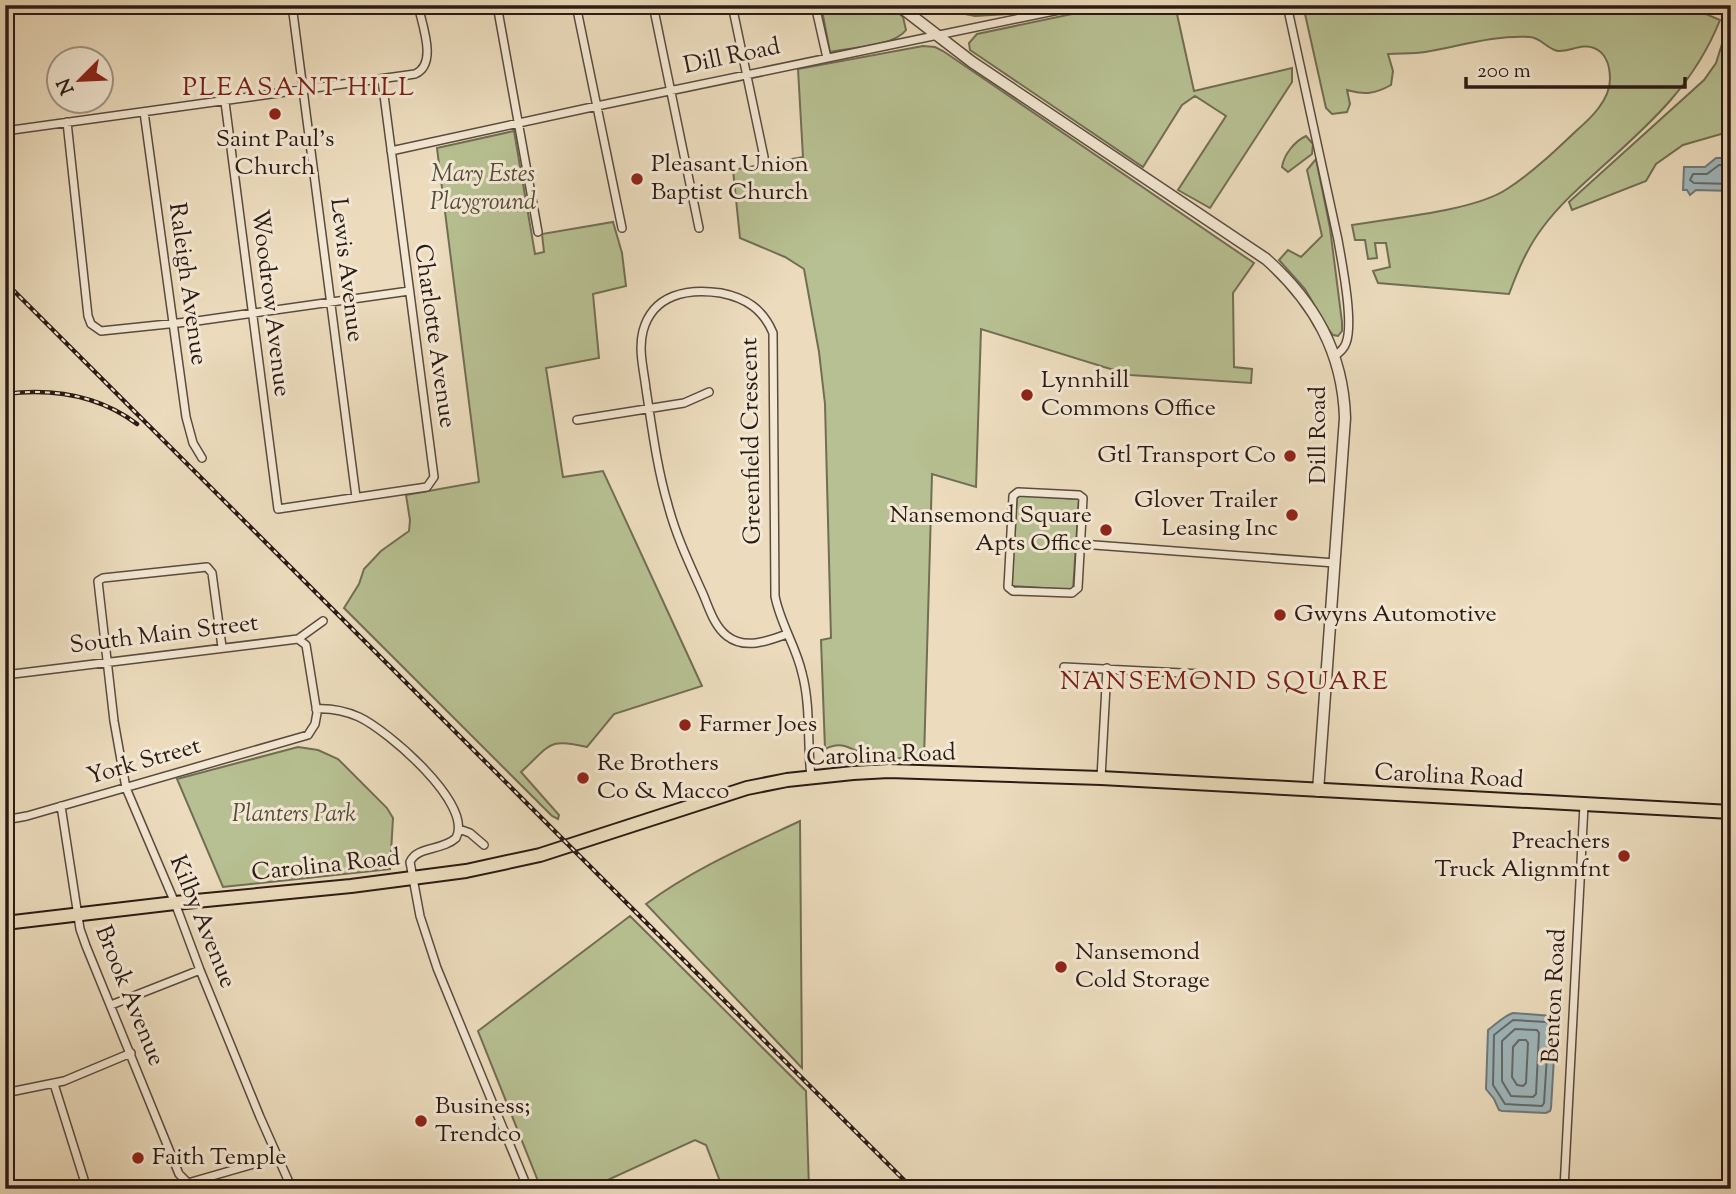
<svg xmlns="http://www.w3.org/2000/svg" width="1736" height="1194" viewBox="0 0 1736 1194" font-family="'Sorts Mill Goudy',serif">
<rect width="100%" height="100%" fill="#ecdcbd"/>
<filter id="stains"><feTurbulence type="fractalNoise" baseFrequency=".00286" numOctaves="4"/><feColorMatrix values="0 0 0 0 .2 0 0 0 0 .09 0 0 0 0 .02 0 0 0 .5 -.17"/></filter>
<radialGradient id="worn" r=".72"><stop offset=".6" stop-color="#630" stop-opacity="0"/><stop offset="1" stop-color="#630" stop-opacity=".3"/></radialGradient>
<path fill="#b7c092" stroke="#716e54" stroke-width="2" d="M821 5H889L903 17 906 30C895 46 849 48 830 52Z
M920 5H1006L1007 14 975 16Z
M1115 5H1175L1194 91 1292 68V82L1210 208 1178 190 1226 116 1195 96 1182 105 1143 167 970 50 969 43 977 34Z
M1303 5H1685L1720 20C1695 83 1653 121 1603 166 1582 185 1560 204 1543 227 1527 248 1518 270 1509 294L1378 283 1373 271 1390 267 1386 243H1375L1377 258 1368 259 1365 240H1355L1352 225C1393 218 1474 211 1507 189 1532 173 1555 151 1576 131 1591 118 1610 100 1610 79 1610 68 1607 53 1594 48 1583 43 1569 52 1558 51 1547 49 1540 37 1530 37 1494 35 1460 46 1425 52 1413 54 1400 53 1388 54L1393 71 1391 85C1375 94 1365 95 1347 90L1350 104 1347 112 1332 114 1326 108Z
M1728 25 1731 27V138L1721 134 1683 145 1656 164 1646 181 1572 210 1569 202 1704 80 1716 63Z
M923 46 935 47 943 51 1254 263 1233 293 1234 367 1252 369 1251 383 1130 375 981 329 976 487 932 474 924 759C907 758 889 759 872 756 854 754 846 738 825 749L821 640 831 638 825 404 819 352 804 269 785 257 740 238 733 170 803 157 798 69Z
M514 131 535 254 544 252 542 234 613 222 622 253 626 286 593 294 599 358 546 368 563 477 603 471 702 686 614 714 587 747C547 737 550 746 521 772L559 815 558 819 552 816 344 608 359 584 364 569 381 551 409 531 410 520 406 495 479 482 437 148Z
M1306 136 1313 144 1312 154 1288 172 1282 167C1284 154 1295 141 1306 136Z
M1316 159 1330 228 1342 322V331L1338 336 1333 335 1329 330 1305 289 1279 260 1288 250 1301 257 1322 236 1307 170Z
M1017 495 1079 499 1073 590 1011 586Z
M298 747 318 750 338 759 387 808 393 818 390 869 223 887 177 779Z
M800 821 802 1068 646 904C693 869 747 846 800 821Z
M630 916 806 1091 809 1189H723L706 1145 695 1140 588 1189H543L540 1186 478 1031Z"/>
<path fill="#9fb8bd" stroke="#71797a" stroke-width="2" d="M1716 158H1731V191L1696 190 1690 195 1687 190H1683L1684 167H1705Z
M1513 1013 1552 1016 1556 1024 1551 1108 1550 1111 1546 1113 1502 1111 1499 1110 1494 1099 1486 1089 1488 1030C1495 1025 1505 1015 1513 1013Z"/>
<g fill="none" stroke-linecap="round" stroke-linejoin="round">
<path stroke="#656a69" stroke-width="2" d="M1731 165H1719L1707 174H1693L1690 180 1694 183 1731 184
M1513 1020 1546 1022 1549 1024 1544 1103 1542 1106 1505 1104 1493 1085 1494 1035Z
M1515 1029 1537 1030 1539 1033 1536 1094 1533 1097 1511 1096 1502 1081V1041Z
M1519 1040H1526L1528 1043 1526 1083 1523 1086 1517 1085 1512 1077 1513 1047Z"/>
<g stroke="#5b4b3f" stroke-width="10">
<path id="minor" d="M292 5 356 497
M497 5 538 232
M576 5 622 228
M653 5 699 228
M732 5 764 157
M815 5 827 58
M1287 5 1338 240C1342 263 1354 323 1346 343 1344 349 1340 352 1335 356
M225 102 278 509 427 487 434 477 382 80
M144 112 186 417 193 443 202 458
M67 122 88 316 91 324 101 331 197 321 409 291
M5 131 415 74C438 64 422 25 418 5
M391 151 597 106 1083 5
M577 420 684 403 709 392
M1018 492 1079 495 1083 498 1078 588 1072 593 1013 591 1008 587 1013 496Z
M1081 544 1335 563
M787 634C768 641 745 650 727 636 714 626 709 608 703 594 690 565 676 536 668 505 657 468 652 428 646 389 644 371 638 350 643 331 653 294 688 288 721 293 746 298 763 309 773 333L775 596C780 623 796 646 802 673 811 706 807 743 811 777
M222 647 212 573 207 567 103 578 98 581 114 721 126 788 175 903 200 970 260 1117 292 1189
M1064 667 1202 674
M5 675 298 639 323 621
M316 709C332 708 345 711 359 717 387 730 474 804 456 838 442 851 417 846 410 862L420 916 437 968 528 1189
M1101 778 1107 668
M61 806 80 929 86 946 179 1174 194 1189
M5 820 27 816 308 735 315 724 317 713 306 645 298 639
M459 829 470 833 484 845
M111 1005 200 970
M54 1084 87 1189
M5 1093 64 1081 131 1053
M5 1183 21 1189
M167 1189 278 1157
M1564 1189 1584 805"/>
</g>
<g stroke="#5b4b3f" stroke-width="13">
<path id="tertiary" d="M898 5 972 62 1266 259C1314 302 1343 352 1345 418L1318 791
M5 10 38 5"/>
</g>
<g stroke="#2b1b15" stroke-width="16">
<path id="primary" d="M5 923 175 903 351 886 466 871 540 855 747 788 787 780 853 773 889 771 1101 778 1731 812"/>
</g>
<use href="#minor" stroke="#f3e8d4" stroke-width="7"/>
<use href="#tertiary" stroke="#f3e8d4" stroke-width="10"/>
<use href="#primary" stroke="#ecdcbd" stroke-width="12"/>
<g stroke="#2b1b15" stroke-width="4.5">
<path id="rail" d="M5 282 913 1189
M5 394C53 388 98 395 137 424"/>
</g>
<use href="#rail" stroke="#f3e8d4" stroke-width="2" stroke-dasharray="5" stroke-linecap="butt"/>
</g>
<g fill="#8f2418" stroke="#f3e8d4" stroke-width="2.5">
<circle cx="275" cy="114" r="7"/>
<circle cx="637" cy="179" r="7"/>
<circle cx="1027" cy="395" r="7"/>
<circle cx="1290" cy="456" r="7"/>
<circle cx="1292" cy="515" r="7"/>
<circle cx="1106" cy="530" r="7"/>
<circle cx="1280" cy="615" r="7"/>
<circle cx="685" cy="725" r="7"/>
<circle cx="583" cy="778" r="7"/>
<circle cx="1624" cy="856" r="7"/>
<circle cx="1061" cy="967" r="7"/>
<circle cx="421" cy="1121" r="7"/>
<circle cx="138" cy="1158" r="7"/>
</g>
<g text-anchor="middle" dominant-baseline="central" stroke-width="6" stroke-linejoin="round" paint-order="stroke">
<g font-size="24" fill="#2b1b15" stroke="#f3e8d4">
<text transform="translate(732 57) rotate(-12)">Dill Road</text>
<text transform="translate(346 270) rotate(83)">Lewis Avenue</text>
<text transform="translate(187 284) rotate(82)">Raleigh Avenue</text>
<text transform="translate(270 303) rotate(83)">Woodrow Avenue</text>
<text transform="translate(434 336) rotate(82)">Charlotte Avenue</text>
<text transform="translate(1319 435) rotate(-90)">Dill Road</text>
<text transform="translate(752 441) rotate(-91)">Greenfield Crescent</text>
<text transform="translate(164 635) rotate(-7)">South Main Street</text>
<text transform="translate(881 756) rotate(-2)">Carolina Road</text>
<text transform="translate(144 762) rotate(-16)">York Street</text>
<text transform="translate(1449 777) rotate(3)">Carolina Road</text>
<text transform="translate(326 866) rotate(-6)">Carolina Road</text>
<text transform="translate(202 922) rotate(68)">Kilby Avenue</text>
<text transform="translate(129 996) rotate(68)">Brook Avenue</text>
<text transform="translate(1555 996) rotate(-87)">Benton Road</text>
</g>
<g font-size="24" fill="#2b1b15" stroke="#f3e8d4" text-anchor="start">
<text x="275" y="140" text-anchor="middle">Saint Paul's<tspan x="275" dy="28">Church</tspan></text>
<text x="651" y="165">Pleasant Union<tspan x="651" dy="28">Baptist Church</tspan></text>
<text x="1041" y="381">Lynnhill<tspan x="1041" dy="28">Commons Office</tspan></text>
<text x="1276" y="456" text-anchor="end">Gtl Transport Co</text>
<text x="1278" y="501" text-anchor="end">Glover Trailer<tspan x="1278" dy="28">Leasing Inc</tspan></text>
<text x="1092" y="516" text-anchor="end">Nansemond Square<tspan x="1092" dy="28">Apts Office</tspan></text>
<text x="1294" y="615">Gwyns Automotive</text>
<text x="699" y="725">Farmer Joes</text>
<text x="597" y="764">Re Brothers<tspan x="597" dy="28">Co &amp; Macco</tspan></text>
<text x="1610" y="842" text-anchor="end">Preachers<tspan x="1610" dy="28">Truck Alignmfnt</tspan></text>
<text x="1075" y="953">Nansemond<tspan x="1075" dy="28">Cold Storage</tspan></text>
<text x="435" y="1107">Business;<tspan x="435" dy="28">Trendco</tspan></text>
<text x="152" y="1158">Faith Temple</text>
</g>
<g font-size="24" font-style="italic" fill="#554d3a" stroke="#f3e8d4">
<text x="483" y="175">Mary Estes<tspan x="483" dy="28">Playground</tspan></text>
<text x="294" y="815">Planters Park</text>
</g>
<g font-size="26" letter-spacing="2" fill="#7a1f14" stroke="#f3e8d4">
<text x="299" y="88">PLEASANT HILL</text>
<text x="1225" y="682">NANSEMOND SQUARE</text>
</g>
</g>
<rect width="1736" height="1194" fill="none" stroke="#ecdcbd" stroke-width="28"/>
<rect x="7" y="7" width="1722" height="1180" fill="none" stroke="#2b1b15" stroke-width="3.5"/>
<rect x="14" y="14" width="1708" height="1166" fill="none" stroke="#2b1b15" stroke-width="2"/>
<g transform="translate(80 80) rotate(246)"><circle r="33" fill="#f3e8d4" stroke="#a39688" stroke-width="2"/>
<path d="M0-5L12 26L0 18L-12 26Z" fill="#8f2418"/>
<text y="-10" font-size="19" font-weight="bold" text-anchor="middle" fill="#2b1b15">N</text>
</g>
<path d="M1466 77v10h219v-10" fill="none" stroke="#2b1b15" stroke-width="3.5"/>
<text x="1477" y="77" font-size="21" fill="#2b1b15" stroke="#f3e8d4" stroke-width="5" paint-order="stroke">200 m</text>
<rect width="100%" height="100%" filter="url(#stains)"/>
<rect width="100%" height="100%" fill="url(#worn)"/>
</svg>
